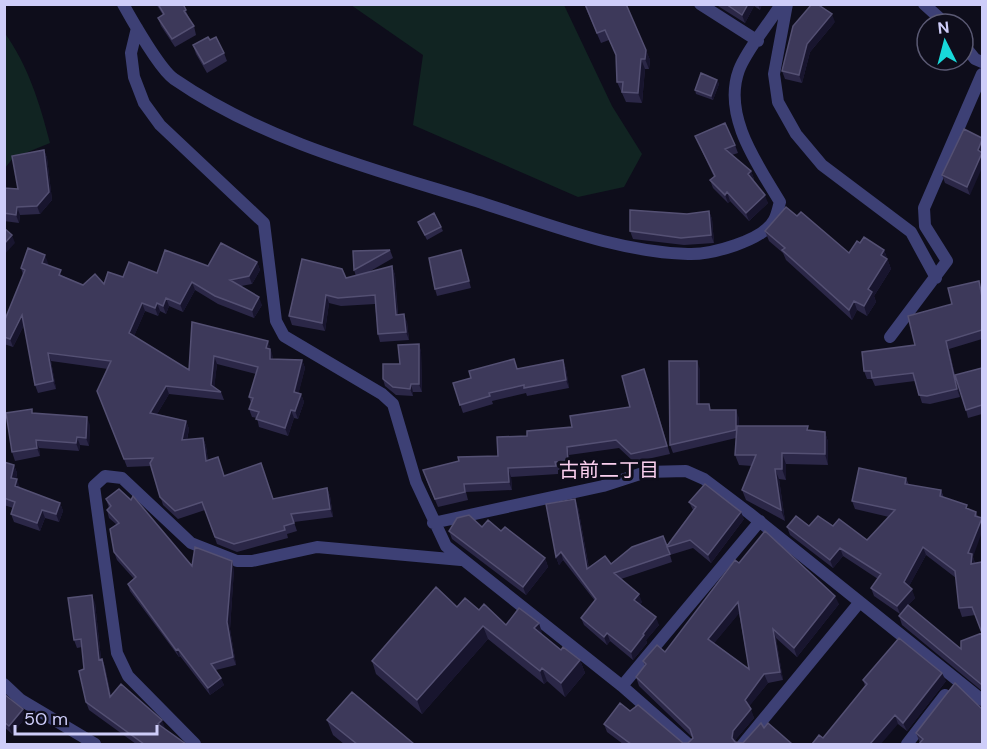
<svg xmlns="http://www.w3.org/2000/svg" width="987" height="749" viewBox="0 0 987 749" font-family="'DM Sans','Noto Sans JP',sans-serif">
<rect width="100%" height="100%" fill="#0e0d1b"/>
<path fill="#112422" d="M351 5H564L612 106 642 154 624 187 578 197 413 125 423 55Z
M4 32C28 65 40 104 50 143L13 158 5 168Z"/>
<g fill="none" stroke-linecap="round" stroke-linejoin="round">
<path stroke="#3d4075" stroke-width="12" d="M123 4C133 22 160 69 174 79 267 143 380 171 485 204 551 225 618 252 688 254 710 255 763 241 774 220 777 215 778 208 780 202 758 165 722 116 739 70 747 49 769 24 781 4
M700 4 758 41
M787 4 774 74 778 102 796 134 822 165 911 232 936 278
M924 4 946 24
M137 28 131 53 134 77 144 103 160 125 264 223 276 321 284 336 382 394 393 404 416 482 446 546 622 686 688 744
M963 44 975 59 982 62
M890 337 947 261 925 226 924 208 982 74
M433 523 603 486 646 472 686 471 704 479 749 513 982 700
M4 684 21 700 95 744
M622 686 760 521
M195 744 128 676 117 653 94 486 105 476 122 478 191 543 237 561H252L317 547 461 560
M743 744 859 603
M907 744 945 695"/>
</g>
<path fill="#2b2747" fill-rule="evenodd" d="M156 4H183L189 18H188L194 26 196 35 175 47 161 26 158 18 163 15Z
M584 4H626L650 60 649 69H645L642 103 626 102 617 82V57L609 40 601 43Z
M718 4H762L760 10 754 6 745 23 718 6Z
M835 22 810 52 802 83 785 79 782 71Z
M210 40 224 53 227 61 207 73 196 54 193 45Z
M717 80 719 84 713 100 696 94 695 90Z
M964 129 970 195 945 183 942 175Z
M695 136 735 145 738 153 732 155 751 171 754 179 753 180 768 203 749 221 730 201 728 203 713 188 710 180 714 177Z
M44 150 47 158 52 200 40 214 20 215 19 223 4 221V188L18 189Z
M709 211 712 219 714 243 684 245 633 239 630 231 687 214Z
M797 216 849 253 860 243 884 250 891 269 874 296 876 302 867 316 857 310 852 320 786 260 783 253 769 241 765 231Z
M418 222 441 227 443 231 427 240Z
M390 250 393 258 367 273 392 266 395 275 398 314 407 322 409 340 380 342 378 334 375 304 341 306 329 303 325 331 292 325 289 316 346 278 356 276 354 270Z
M461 250 471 288 437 296 435 289Z
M257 262 260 270 252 284 241 286 262 305 254 318 218 304 195 290 183 312 169 306 166 314 160 311 158 316 145 311 134 336 189 370 192 322 268 341 273 359 302 360 305 368 298 394H301L304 402 298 419 294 418 288 436 259 427 257 418 252 417 249 409 251 403 249 397 256 374 217 364 214 387 221 392 224 400 169 394 157 414 186 421 189 429 187 440 203 438 206 446 208 461 225 476 273 499 327 488 330 496 333 517 294 522 297 531 287 534 288 538 237 552 217 544 205 510 178 519 163 505 151 466 127 467 97 391 108 369 51 361 56 389 38 393 35 385 24 325 13 347 4 344V322L23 275 21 268 48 263 47 265 63 276 83 285 104 284 123 277 208 266Z
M979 281 982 293V339L949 349 960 397 930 404 922 403 915 381 875 386 872 379H867L864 371 915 345 952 304Z
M419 344 421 352 422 392H413V396L396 395 385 386 383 379 400 364Z
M563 360 566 369 569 388 527 396 526 393 492 401 493 404 463 413 453 383Z
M982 368V414L968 418 966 410Z
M700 369V404L711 410 739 418V426L825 432 828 442V465L786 464V480L779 479 785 521 746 500 742 490 752 466 739 465 735 455 736 438 673 453 670 445Z
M647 377 670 454 634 462 619 448 569 455 571 469 558 470V474L511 477 512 490 466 492 468 500 438 507 426 479 498 456 527 436 572 427 630 407Z
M33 413 90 425 89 446 80 445 79 451 39 448 40 456 15 461 12 452Z
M4 462 14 465 17 473 16 479 20 488 60 503 63 511 59 522 45 518 40 531 14 522 11 514 13 508 4 505Z
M906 478 909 485 941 490 944 498 976 512 978 517 973 557 975 563 982 562V691L902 625 899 616 900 614 874 596 871 588 878 579 843 556 833 568 790 535 787 527 809 526H833L867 540 889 517 855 509 852 501ZM926 555 956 578 959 608 962 617 975 615 982 633 961 649 908 605 915 598 909 586Z
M106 499 192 566 234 569 230 629 236 665 216 670 224 685 210 695 180 656 179 657 130 591 128 584 134 579 117 560 114 552 116 524 109 518 107 510 109 508Z
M689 502 744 519 711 563 693 548 670 555 672 562 621 579 642 602 640 604 659 625 646 640 647 643 633 660 610 641 607 645 584 625 581 618 595 601 563 560 559 565 556 557 578 507 589 568 611 564 667 546 693 510Z
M482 527 501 531 545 558 548 567 526 595 452 539 449 531Z
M739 563 839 604 797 657 776 638 783 680 768 683 749 706 754 718 736 739V742L743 743 764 728 792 744H623L607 732 604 724 630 711 683 743H688L693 738 639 686 636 677 645 666 643 661 665 652ZM739 613 749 669 714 643Z
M95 603 101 659H102L105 667 111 696 165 728 164 729 186 744H136L89 710 86 702 84 669 82 647 77 648 74 640Z
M457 607 479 610 506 625 543 635 561 650 580 660 585 673 565 697 547 681 544 684 488 639 422 714 376 674 372 661Z
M863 680 946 681 907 731 898 724 823 738 865 686Z
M4 694 26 717 12 734 4 727Z
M327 720 414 744H344L333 735Z
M916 733 982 744 920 743Z"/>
<path fill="#18152e" d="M748 4H753L754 6 745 23 742 15Z
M758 4H762L760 10Z
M832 14 835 22 810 52 802 83 799 75 807 44Z
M646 50 650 60 649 69 645 59Z
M641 59 645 69 642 103 638 93Z
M717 80 719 84 713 100 711 96Z
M982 140V168L970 195 967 187 978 150Z
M44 150 47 158 52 200 40 214 37 206Z
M751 171 754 179 751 182 748 174Z
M727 192 730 201 728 203 725 195Z
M765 195 768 203 749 221 746 213Z
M17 207 20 215 19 223 16 215Z
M709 211 712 219 714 243 711 235Z
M12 235 15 243 4 255V244Z
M884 250 891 269 874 296 876 302 867 316 864 306 868 289Z
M45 255 48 263 45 271 42 263Z
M257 262 260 270 252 284 249 276Z
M392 266 395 275 398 323 396 315Z
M192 282 195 290 183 312 180 304Z
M326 295 329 303 325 331 322 323Z
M259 297 262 305 254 318 252 310Z
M166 298 169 306 166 314 163 306Z
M854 301 857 310 852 320 849 310Z
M142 303 145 311 132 341 129 333Z
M157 303 160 311 158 316 155 308Z
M404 314 407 322 409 340 406 332Z
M22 315 25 323 13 347 10 339Z
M268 341 273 357V367L266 348Z
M946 341 949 349 960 397 957 389Z
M419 344 421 352 422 392 419 384Z
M48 353 51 361 56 389 53 381Z
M214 356 217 364 214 391 211 385Z
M302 360 305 368 297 400 294 392Z
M563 360 566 369 569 388 566 380Z
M697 361 700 369V412L697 404Z
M411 384 413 392V396L410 389Z
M166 386 169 394 153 421 150 413Z
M301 394 304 402 298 419 295 411Z
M291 410 294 418 288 436 285 428Z
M736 410 739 418V438L736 430Z
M87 417 90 425 89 446 86 438Z
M186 421 189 429 185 448 182 440Z
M825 432 828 442V465L825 454Z
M77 437 80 445 79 451 76 443Z
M203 438 206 446 209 469 206 461Z
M36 440 39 448 40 456 37 448Z
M567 447 569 455 571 469 568 461Z
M782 453 786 464V480L782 469Z
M14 465 17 473 14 486 11 478Z
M508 468 511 477 512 490 509 482Z
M775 469 779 479 785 521 781 510Z
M17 479 20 487 15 486Z
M327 488 330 496 333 517 330 509Z
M575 499 578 507 590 576 587 569Z
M60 503 63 511 59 522 56 514Z
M42 510 45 518 40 531 37 523Z
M741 512 744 519 711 563 708 555Z
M982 518V532L973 557 975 563 974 572 968 553Z
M923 547 926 555 907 590 904 582Z
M840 548 843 556 833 568 830 560Z
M561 552 563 560 559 565 556 557Z
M545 558 548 567 526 595 523 587Z
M232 561 234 569 230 629 236 665 233 657 227 622Z
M912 589 915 598 900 614 897 606Z
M639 594 642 602 637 608 634 600Z
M92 595 95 603 102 668 99 660Z
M835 596 839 604 797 657 794 648Z
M738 602 741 611 711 647 708 639Z
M656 617 659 625 646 640 647 643 633 660 631 652 643 634Z
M539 623 543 636 534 628Z
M483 626 488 639 422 714 417 700Z
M773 629 776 638 783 680 780 672Z
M607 633 610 641 607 645 604 637Z
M178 649 180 656 179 657 176 650Z
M102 659 105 667 113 705 110 697Z
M580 660 585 673 565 697 561 683Z
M542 668 547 681 544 684 540 671Z
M942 673 946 681 907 731 903 723Z
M764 674 768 683 748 708 745 700Z
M221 678 224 685 210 695 208 688Z
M23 709 26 717 12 734 9 726Z
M751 709 754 718 736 739 735 744 732 738 733 731Z
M895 715 898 724 881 744H870Z
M162 720 165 728 161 732 158 724Z"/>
<path fill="#3d395a" stroke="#545073" stroke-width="1.5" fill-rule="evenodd" d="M158 4H183L186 10 184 11 194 26 172 39 158 18 164 14Z
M585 4H626L646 50 645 59H641L638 93 622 92 623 82H617L616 55 605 30 597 33Z
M726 4H748L742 15Z
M812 4H817L832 14 807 44 799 75 782 71 793 26Z
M208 37 210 40 216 37 224 53 204 64 193 45Z
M701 73 717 80 711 96 695 90Z
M725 123 735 145 725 149 751 171 748 174 765 195 746 213 727 192 725 195 710 180 715 176 695 136Z
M964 129 982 138V140L978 150 982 153 967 187 942 175Z
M44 150 49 192 37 206 17 207 16 215 4 213V188L18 189 12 156Z
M786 207 797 216 801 212 849 253 857 241 860 243 864 237 884 250 881 255 887 259 868 289 872 292 864 306 854 301 849 310 782 250 785 248 765 231Z
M630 210 687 214 709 211 711 235 681 238 630 231Z
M434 213 441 227 425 235 418 222Z
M4 228 12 235 4 244Z
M221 243 257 262 249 276 230 280 259 297 252 310 215 296 192 282 180 304 166 298 163 306 157 303 155 308 142 303 129 333 189 370 192 322 268 341 266 348 270 349V359L302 360 294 392 301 394 295 411 291 410 285 428 256 419 259 412 249 409 253 398 249 397 258 367 214 356 211 385 221 392 166 386 150 413 186 421 182 440 203 438 206 461 218 457 224 476 261 463 273 499 327 488 330 509 291 514 294 523 284 526 285 530 234 544 215 537 202 502 175 511 160 497 150 463 153 458 124 459 97 391 111 361 48 353 53 381 35 385 22 315 10 339 4 337V322L25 270 21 268 28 248 45 255 42 263 61 270 59 275 83 285 95 274 104 284 108 272 123 277 129 262 157 273 165 250 208 266Z
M390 250 354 270 353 251Z
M461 250 469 281 435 289 429 258Z
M302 259 342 269 346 278 392 266 396 315 404 314 406 332 378 334 375 295 338 298 326 295 322 323 289 316Z
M979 281 982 297V330L946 341 957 389 927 396 919 395 913 373 872 378 871 371H864L862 352 915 345 908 316 952 304 948 288Z
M419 344V384H411L410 389 393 387 383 379V364H400L398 345Z
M514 359 517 369 563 360 566 380 524 388V385L489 393 490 396 460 405 453 383 471 378 469 371Z
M669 361H697V404H709L710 410H736V430L670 445Z
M982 368V405L966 410 955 375Z
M644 369 667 446 631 454 616 440 567 447 568 461 555 462 556 466 508 468 509 482 464 484 465 492 435 499 423 470 459 461 458 457 498 456 497 437 527 436V431L572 427 570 416 630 407 622 376Z
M32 409V413L87 417 86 438 77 437 76 443 36 440 37 448 12 452 6 413Z
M737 426H808L807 430 825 432V454L782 453V469H775L781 510 742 490 756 455H735Z
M4 462 14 465 11 478 17 479 15 486 60 503 56 514 42 510 37 523 11 514 15 502 4 498Z
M859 468 906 478 905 484 941 490 940 496 967 505 966 508 976 512 975 516 982 518 968 553 972 554 971 564 982 562V685L899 616 908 605 961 649V641L982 633 972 607 959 608 955 571 923 547 904 582 912 589 897 606 871 588 881 574 840 548 830 560 787 527 796 516 809 526 818 516 833 526 839 519 867 540 895 510 852 501Z
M705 484 741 512 708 555 690 540 667 547 670 554 614 573 639 594 634 600 656 617 643 634 644 635 631 652 607 633 604 637 581 618 596 599 561 552 556 557 546 504 575 499 587 569 605 556 611 564 632 547 663 536 667 546 696 507 689 502Z
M119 489 131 500 133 496 192 566 195 547 232 561 227 622 233 657 211 664 221 678 208 688 178 649 176 650 128 584 136 577 114 552 110 529 119 523 107 510 111 506 106 499Z
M469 515 482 527 488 520 501 531 505 527 545 558 523 587 449 531 457 518Z
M765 531 835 596 794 648 773 629 780 672 764 674 745 700 751 709 733 731 732 738 735 742 743 743 761 723 764 728 768 723 792 744H631L604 724 620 703 630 711 638 705 683 743H688L693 738 690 729 636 677 646 664 643 661 657 645 665 652 735 560 739 563ZM738 602 749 669 708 639Z
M436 587 457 607 465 598 479 610 484 604 506 625 519 608 539 623 534 628 561 650 563 647 580 660 561 683 542 668 540 671 483 626 417 700 372 661Z
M92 595 99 660 102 659 110 697 121 684 162 720 158 724 186 744H144L86 702 79 671 84 669 81 639 74 640 68 598Z
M899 638 942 673 903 723 895 715 870 744H812L819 735 823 738 867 684 863 680Z
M955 683 982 709V744H919L923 739 916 733Z
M352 692 414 744H357L327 720Z
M4 694 23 709 9 726 4 722Z"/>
<g text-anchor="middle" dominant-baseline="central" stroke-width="6" stroke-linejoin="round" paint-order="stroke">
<g font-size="20" fill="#facfee" stroke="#0e0d1b">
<text x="609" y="470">古前二丁目</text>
</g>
</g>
<rect width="987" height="749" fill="none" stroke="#cecdf9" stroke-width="12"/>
<g transform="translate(945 42) rotate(354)"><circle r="28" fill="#0e0d1b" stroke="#5b5a74" stroke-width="1.5"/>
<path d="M0-4.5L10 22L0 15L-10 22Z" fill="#18d9da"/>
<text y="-9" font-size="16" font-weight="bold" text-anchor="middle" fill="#cecdf9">N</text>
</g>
<path d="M15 725v9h142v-9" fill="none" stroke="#cecdf9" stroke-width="3"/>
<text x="24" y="725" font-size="18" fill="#cecdf9" stroke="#0e0d1b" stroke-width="4.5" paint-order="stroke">50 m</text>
</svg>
